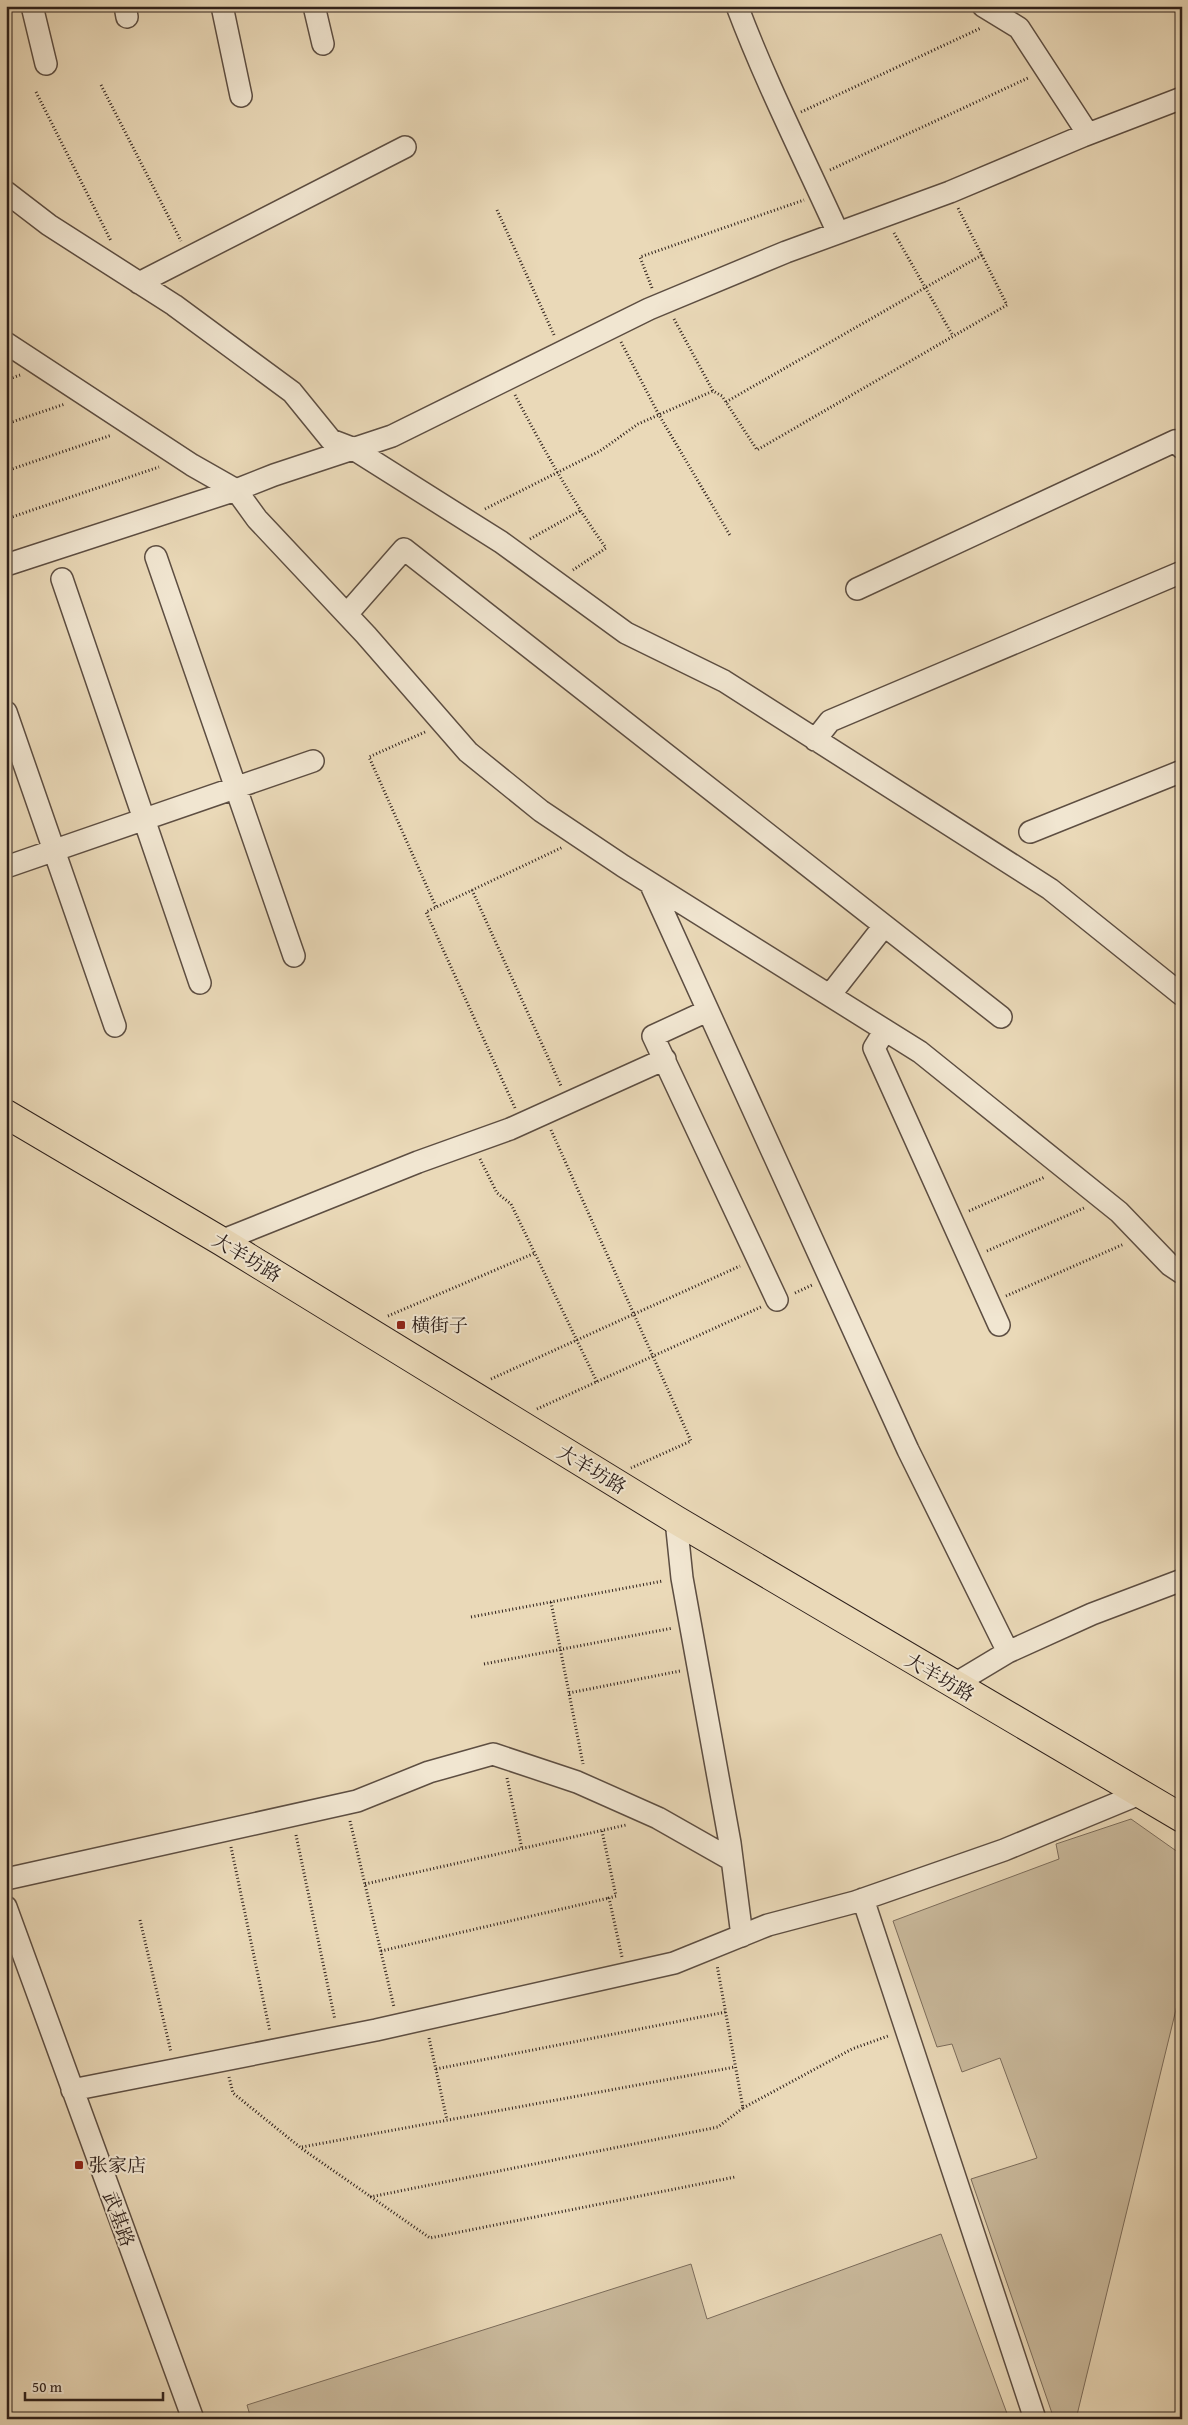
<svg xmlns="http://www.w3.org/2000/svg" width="1188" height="2425" viewBox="0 0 1188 2425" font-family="'Gentium Book Plus','Noto Serif SC',serif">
<rect width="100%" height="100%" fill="#ead9b8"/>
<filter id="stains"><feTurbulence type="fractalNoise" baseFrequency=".004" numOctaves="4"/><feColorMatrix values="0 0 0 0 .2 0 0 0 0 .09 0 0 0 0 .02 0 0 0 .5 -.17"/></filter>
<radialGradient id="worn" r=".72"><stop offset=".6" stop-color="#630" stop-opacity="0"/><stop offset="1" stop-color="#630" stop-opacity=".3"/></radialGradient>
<path fill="#caba9d" stroke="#7c6d5c" d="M1131 1819 1182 1855V1985L1076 2419H1054L971 2179 1037 2158 1000 2058 962 2072 952 2044 937 2047 893 1921 1059 1859 1056 1844Z
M941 2234 1009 2419H251L247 2405 691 2264 707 2319Z"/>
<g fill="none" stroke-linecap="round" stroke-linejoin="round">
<g stroke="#5d4e42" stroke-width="24">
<path id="minor" d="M32 6 46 64
M125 6 127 17
M222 6 241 96
M314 6 323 44
M737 6C766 83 804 158 838 233
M983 6 1019 28 1088 134
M6 192 49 225 174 305 292 392 331 440 352 448 501 542 626 633 724 681 1050 889 1182 995
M139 283 405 147
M6 343 192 465 236 490 257 519 366 635 468 752 541 811 623 866 920 1052 1119 1212 1170 1265 1182 1273
M156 557 294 956
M6 565 236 490 274 475 392 436 649 309 786 252 950 192 1083 136 1182 98
M62 579 200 983
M857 589 1175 441 1182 448
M347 614 404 549 1001 1017
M6 712 115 1026
M815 740 830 721 1182 572
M1030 832 1182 771
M6 867 313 761
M650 883 908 1450 1008 1652
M830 995 884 926
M707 1011 653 1036 777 1300
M885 1030 874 1048 999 1325
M221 1241 418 1162 510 1129 665 1059
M676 1520 682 1578 730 1843 742 1936
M953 1685 1008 1652 1092 1614 1182 1580
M6 1879 357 1801 429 1772 493 1754 577 1782 658 1818 732 1860
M863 1899 1035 2419
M6 1907 193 2419
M72 2090 376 2030 674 1963 768 1925 855 1902 1004 1850 1142 1793"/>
</g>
<g stroke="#2e201b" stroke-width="30">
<path id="major" d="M6 1114 221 1241 676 1520 1182 1818"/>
</g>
<path stroke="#2e201b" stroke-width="3" stroke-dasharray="1 2.5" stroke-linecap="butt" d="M101 85 181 241
M36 92 111 241
M801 112 981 28
M830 170 1028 78
M497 210 554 335
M894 233 953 336
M652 288 640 257 804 200
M674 319 713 391 722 396 757 450 1007 305 958 208
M621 342 659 415 731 537
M6 380 20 375
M515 395C543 448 571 499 606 548L573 570
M726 402 982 255
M6 424 65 404
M6 471 112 435
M485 509 600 451 638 424 713 391
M6 519 159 467
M530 539 580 511
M425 732 369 757 436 907
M472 890 561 1086
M515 1108 426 912 563 847
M551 1130 691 1441 631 1468
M480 1159 497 1193 511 1204 597 1382
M969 1211 1045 1177
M987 1251 1084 1208
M795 1293 812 1285
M1006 1296 1124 1244
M388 1316 535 1253
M491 1379 740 1266
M537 1409 761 1307
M551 1602 583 1764
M471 1617 663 1581
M484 1664 673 1628
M569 1693 680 1671
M507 1778 522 1849
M350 1821 394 2007
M602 1831 616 1896 609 1898 622 1957
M296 1835 335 2020
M231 1847 270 2032
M365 1884 626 1825
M140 1920 171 2052
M381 1951 609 1898
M429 2038 447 2120
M436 2069 726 2012
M229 2077 233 2093 301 2148 430 2238 735 2177
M743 2108 852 2049 888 2036
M302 2147 735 2067
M370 2197 718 2127 743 2108 717 1965"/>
<use href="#minor" stroke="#f1e6d1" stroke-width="21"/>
<use href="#major" stroke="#ead9b8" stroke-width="28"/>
</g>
<g fill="#8f2418" stroke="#f1e6d1" stroke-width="2">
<rect x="396" y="1320" width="10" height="10" rx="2.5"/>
<rect x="74" y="2160" width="10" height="10" rx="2.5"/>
</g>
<g text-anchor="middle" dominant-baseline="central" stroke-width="4" stroke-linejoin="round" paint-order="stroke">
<g font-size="19" fill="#2e201b" stroke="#f1e6d1">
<text transform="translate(247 1257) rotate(31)">大羊坊路</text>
<text transform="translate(592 1469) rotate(31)">大羊坊路</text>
<text transform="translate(940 1677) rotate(30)">大羊坊路</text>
<text transform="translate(119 2219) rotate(70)">武基路</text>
</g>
<g font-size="19" fill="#2e201b" stroke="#f1e6d1" text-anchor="start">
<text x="411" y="1325">横街子</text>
<text x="89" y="2165">张家店</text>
</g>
</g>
<rect width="1188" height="2425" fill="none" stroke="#ead9b8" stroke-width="25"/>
<rect x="8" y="8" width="1173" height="2410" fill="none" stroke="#2e201b" stroke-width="2.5"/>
<rect x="12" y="12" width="1163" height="2400" fill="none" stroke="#2e201b"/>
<path d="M25 2392v8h138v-8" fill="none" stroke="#2e201b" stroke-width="2.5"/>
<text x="32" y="2392" font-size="15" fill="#2e201b" stroke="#f1e6d1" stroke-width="4" paint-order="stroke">50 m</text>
<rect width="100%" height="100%" filter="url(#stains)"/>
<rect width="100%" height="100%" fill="url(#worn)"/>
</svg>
